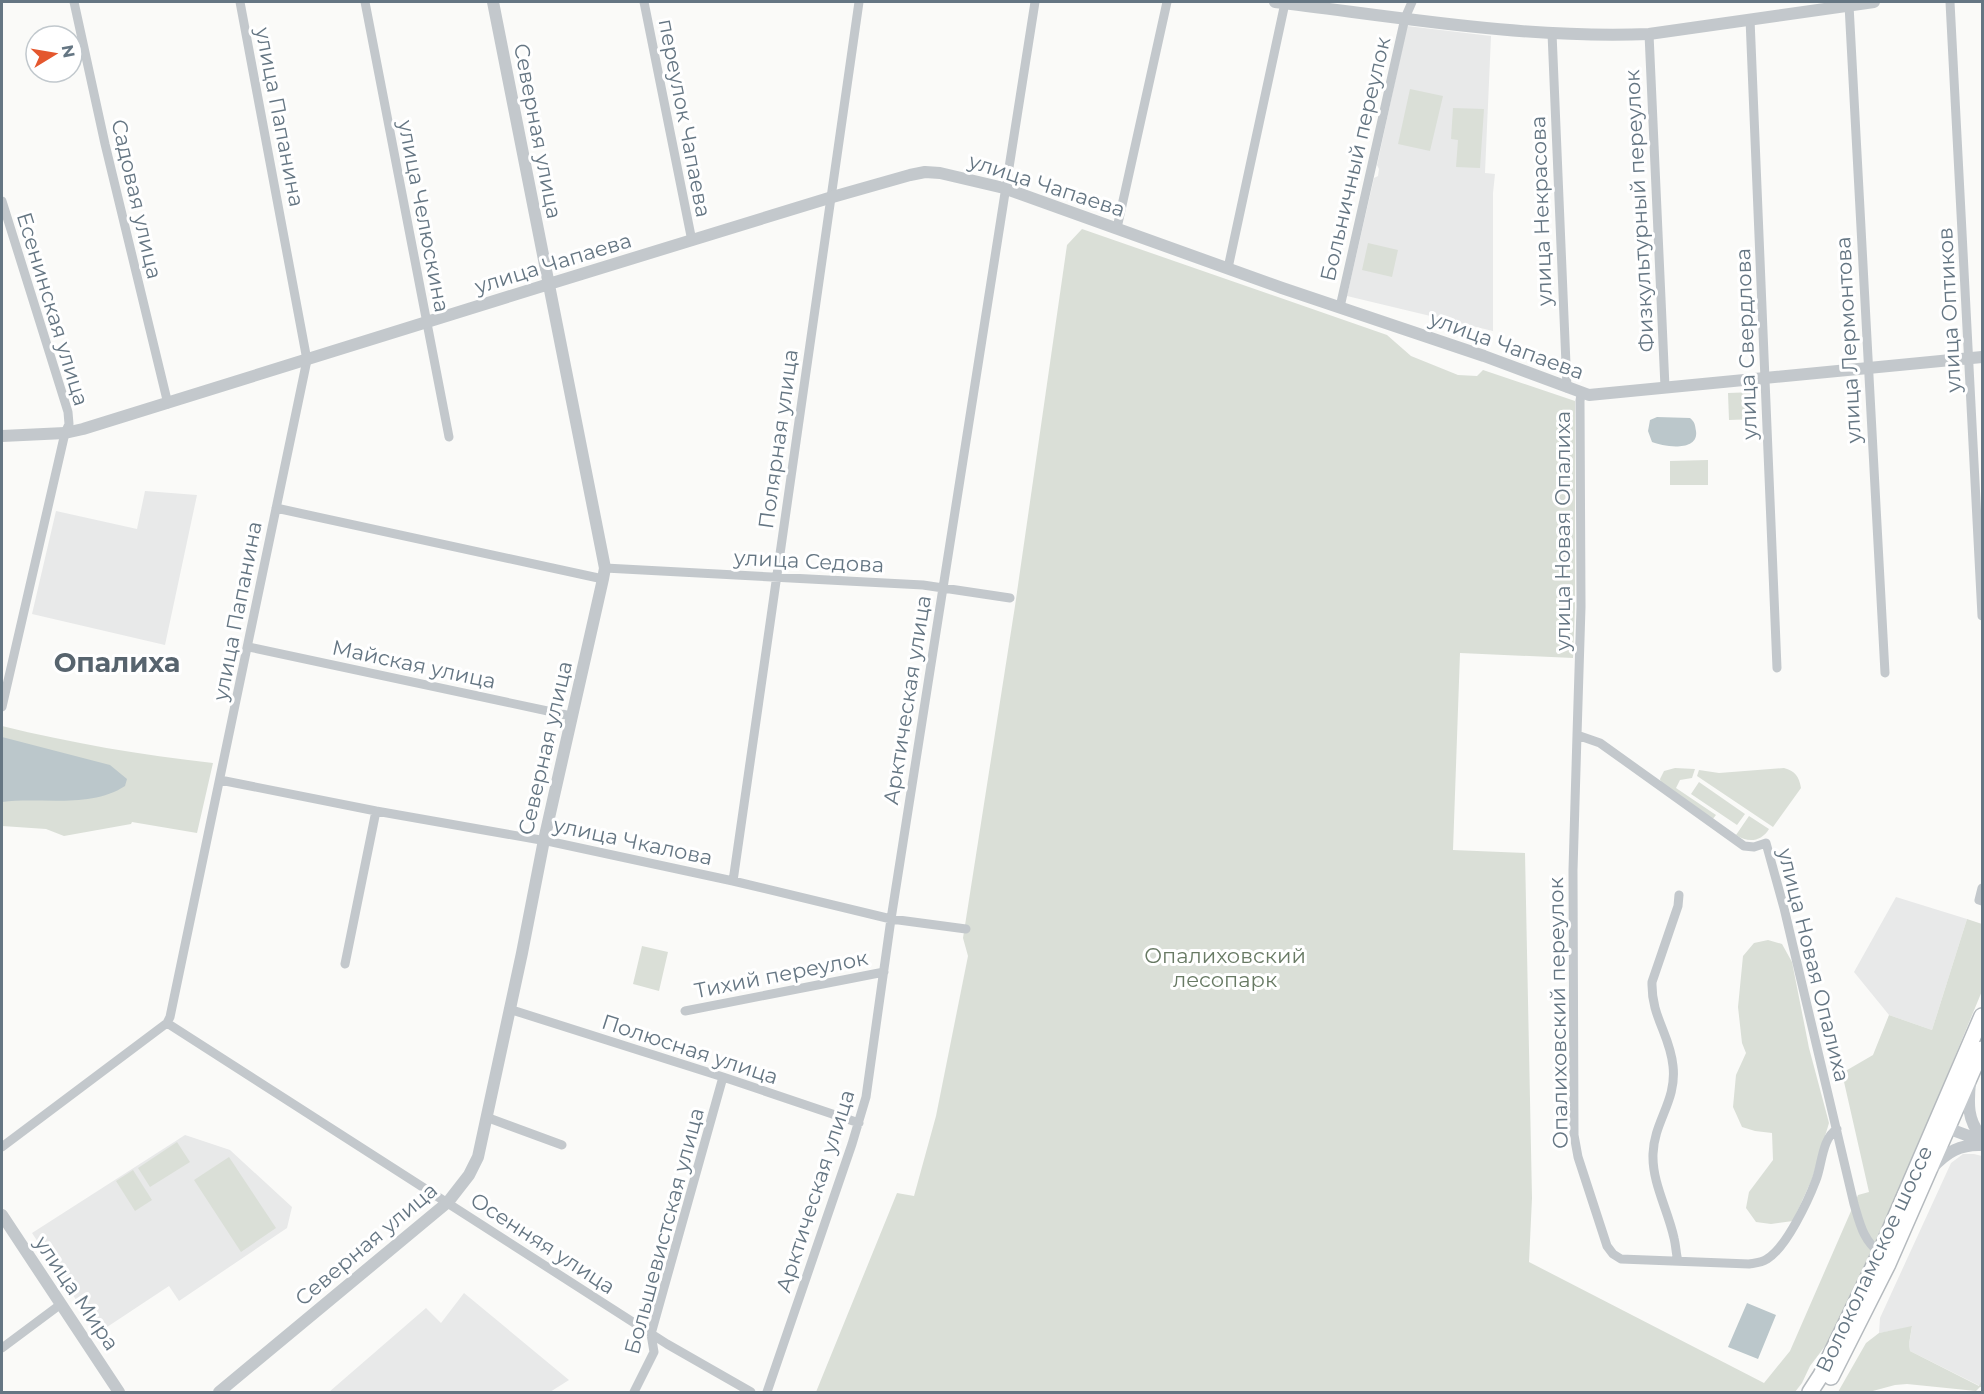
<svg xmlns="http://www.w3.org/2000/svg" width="1984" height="1394" viewBox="0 0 1984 1394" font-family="Montserrat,sans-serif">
<rect width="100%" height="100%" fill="#fafaf8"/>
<path fill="#e8e9e9" d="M1407 26 1491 36 1485 173 1495 174 1493 193V331L1347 296 1374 178 1378 176 1379 169 1377 165Z
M145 491 197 495 165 645 32 614 56 511 137 529Z
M1896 897 1967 919 1932 1030 1889 1015 1854 972Z
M185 1135 230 1150 292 1207 287 1228 179 1301 169 1286 98 1333 32 1233Z
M1963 1154H1974L1982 1156V1380L1980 1386 1910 1351 1909 1344 1912 1327 1879 1333 1880 1318 1951 1163Z
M464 1293 569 1380 550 1392H329L426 1308 441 1323Z"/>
<path fill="#dadfd7" d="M1410 89 1443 96 1430 151 1398 144Z
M1453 108 1484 109 1480 168 1456 167 1458 140 1451 139Z
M1082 229 1387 335 1411 356 1458 375 1477 376 1483 370 1575 401V608L1573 658 1460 653 1453 850 1525 853 1532 1198 1529 1262 1764 1383 1790 1351 1858 1195 1869 1192 1842 1073 1873 1055 1889 1015 1932 1030 1967 919 1982 924V991L1887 1221 1829 1341 1810 1366 1802 1383 1795 1392H816L897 1193 914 1196 936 1116 968 956 963 938 1015 606 1067 245Z
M1368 243 1398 250 1392 277 1362 270Z
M1755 392 1756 419 1729 420 1728 393Z
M1708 460V485H1670V461Z
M2 726C71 743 141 755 213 763L197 833 132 822 131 824 64 836 46 829 2 826Z
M1675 768 1695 769 1692 778 1680 780 1676 788 1716 815 1712 820 1661 783 1660 779 1664 771Z
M1784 768C1795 771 1799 776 1801 788L1773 827 1697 776 1699 770 1719 773Z
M1699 782 1745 814 1737 825 1691 794Z
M1749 816 1769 829C1761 842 1748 843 1736 835Z
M1768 940 1782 944 1792 962 1809 1048 1829 1123 1812 1179 1793 1221 1771 1224 1756 1222 1746 1208 1749 1192 1773 1160 1772 1133 1755 1131 1742 1127 1733 1107 1736 1075 1746 1053 1742 1043 1738 1007 1743 956 1754 943Z
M642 946 668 952 659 991 633 984Z
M177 1142 190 1162 150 1187 138 1168Z
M229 1157 276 1228 241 1252 194 1180Z
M133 1170 152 1200 135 1211 116 1181Z
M1912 1326 1909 1344 1910 1351 1979 1386 1982 1380V1387H1980L1976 1391 1907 1384 1895 1385 1869 1392H1838L1866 1343 1879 1333Z"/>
<path fill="#bbc7cb" d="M1657 417 1690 418C1695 422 1695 425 1696 431 1699 452 1664 447 1652 442L1648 431 1650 420Z
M2 737 110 765 127 779 125 786C90 809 40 797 2 802Z
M1747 1303 1776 1315 1758 1359 1728 1347Z"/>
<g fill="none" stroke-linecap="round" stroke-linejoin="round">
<g stroke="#b5babe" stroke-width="18">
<path id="primary" d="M1831 1377 1888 1264 1982 1049
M1810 1392 1821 1375 1880 1253 1982 1016"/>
</g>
<path stroke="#c3c8cc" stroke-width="9" d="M74 2 105 144 168 404
M365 2 449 437
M644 2 692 241
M1950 2 1982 616
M1849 5 1885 673
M1750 19 1777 668
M1552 33 1567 388
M1649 34 1665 387
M2 201 68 412 69 424 65 433 2 707
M1117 228 1167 2
M1228 268 1285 3
M1340 307 1405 18 1412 2
M1581 394 1580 401 1581 607 1577 735 1600 743 1744 846 1754 847 1766 843 1784 908 1854 1204C1860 1224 1863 1240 1880 1253
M276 508 603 579
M605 568 923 585 1010 598
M249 647 571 716
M1577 735 1573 870 1574 1135 1578 1157 1607 1246 1613 1254 1621 1259 1749 1264C1755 1263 1761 1263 1767 1259 1786 1248 1808 1201 1816 1180 1822 1165 1822 1138 1837 1129
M220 780 376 811 552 842 733 881 891 919 966 929
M733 881C776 588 815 294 859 2
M1982 888 1979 900 1982 901
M345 964 376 811
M509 1009 723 1077 859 1123
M685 1011 884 972
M167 1023 667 1344 751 1392
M486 1117 562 1145
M2 1147 167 1023 170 1017 307 360 240 2
M1678 1261C1676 1254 1676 1246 1674 1238 1668 1210 1652 1183 1653 1154 1654 1121 1677 1101 1673 1066 1670 1034 1651 1017 1652 982L1678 906 1679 895
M2 1348 61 1304
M634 1392 654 1352 651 1334 723 1077
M767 1392 852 1144 866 1097 891 919 1035 2"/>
<path stroke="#c3c8cc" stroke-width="12" d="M1275 2C1399 17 1524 39 1649 34L1874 2
M2 436 65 433 83 429 549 284 829 198 910 175 925 172 940 173 1004 188 1282 288 1484 356 1589 395 1982 357
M1970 1082C1968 1103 1967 1121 1982 1137
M1939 1125 1982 1141
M1932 1168C1947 1152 1960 1144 1982 1145
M2 1215 119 1392
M219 1392 448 1202 469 1175 478 1157 522 953 544 840 603 579 605 568 493 2"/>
<use href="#primary" stroke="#fff" stroke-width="15"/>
</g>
<g text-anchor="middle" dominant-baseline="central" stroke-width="6" stroke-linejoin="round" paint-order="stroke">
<g font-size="21" fill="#657683" stroke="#fff">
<text transform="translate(280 117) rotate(79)">улица Папанина</text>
<text transform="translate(685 118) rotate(79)">переулок Чапаева</text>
<text transform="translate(538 131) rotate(79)">Северная улица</text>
<text transform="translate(1355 159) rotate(-77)">Больничный переулок</text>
<text transform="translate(1047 185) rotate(18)">улица Чапаева</text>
<text transform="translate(137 199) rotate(77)">Садовая улица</text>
<text transform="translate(1541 211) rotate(-92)">улица Некрасова</text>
<text transform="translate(1639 211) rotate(-93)">Физкультурный переулок</text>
<text transform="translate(424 216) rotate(79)">улица Челюскина</text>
<text transform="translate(553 263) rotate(-17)">улица Чапаева</text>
<text transform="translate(53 309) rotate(73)">Есенинская улица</text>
<text transform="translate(1949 310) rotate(-93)">улица Оптиков</text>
<text transform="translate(1848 340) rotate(-93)">улица Лермонтова</text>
<text transform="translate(1746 344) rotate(-92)">улица Свердлова</text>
<text transform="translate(1507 345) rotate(20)">улица Чапаева</text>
<text transform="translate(778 439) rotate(-82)">Полярная улица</text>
<text transform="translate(1562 531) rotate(-90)">улица Новая Опалиха</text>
<text transform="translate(809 561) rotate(3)">улица Седова</text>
<text transform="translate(237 611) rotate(-79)">улица Папанина</text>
<text transform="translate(414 664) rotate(12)">Майская улица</text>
<text transform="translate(907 700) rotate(-81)">Арктическая улица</text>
<text transform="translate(545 748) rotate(-77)">Северная улица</text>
<text transform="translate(633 841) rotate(12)">улица Чкалова</text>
<text transform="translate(1814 965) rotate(76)">улица Новая Опалиха</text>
<text transform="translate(781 974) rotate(-11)">Тихий переулок</text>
<text transform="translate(1558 1013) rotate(-91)">Опалиховский переулок</text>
<text transform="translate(690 1049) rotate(18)">Полюсная улица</text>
<text transform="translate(815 1191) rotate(-72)">Арктическая улица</text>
<text transform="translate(664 1231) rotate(-75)">Большевистская улица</text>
<text transform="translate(543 1243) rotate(33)">Осенняя улица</text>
<text transform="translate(366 1244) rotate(-40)">Северная улица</text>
<text transform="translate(1874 1259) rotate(-65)">Волоколамское шоссе</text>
<text transform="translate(77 1293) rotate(56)">улица Мира</text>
</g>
<g font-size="21" fill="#687a64" stroke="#fff">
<text x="1225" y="955">Опалиховский<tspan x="1225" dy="24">лесопарк</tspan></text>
</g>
<g font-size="27" font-weight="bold" fill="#57646e" stroke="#fff">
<text x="117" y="662">Опалиха</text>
</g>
</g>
<rect width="1984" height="1394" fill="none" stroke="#657683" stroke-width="6"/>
<g transform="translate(54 54) rotate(79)"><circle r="28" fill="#ffffff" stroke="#c1c8cd" stroke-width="1.5"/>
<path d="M0-4.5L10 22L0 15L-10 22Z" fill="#e4572e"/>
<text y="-9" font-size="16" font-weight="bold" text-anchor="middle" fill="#657683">N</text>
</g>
</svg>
